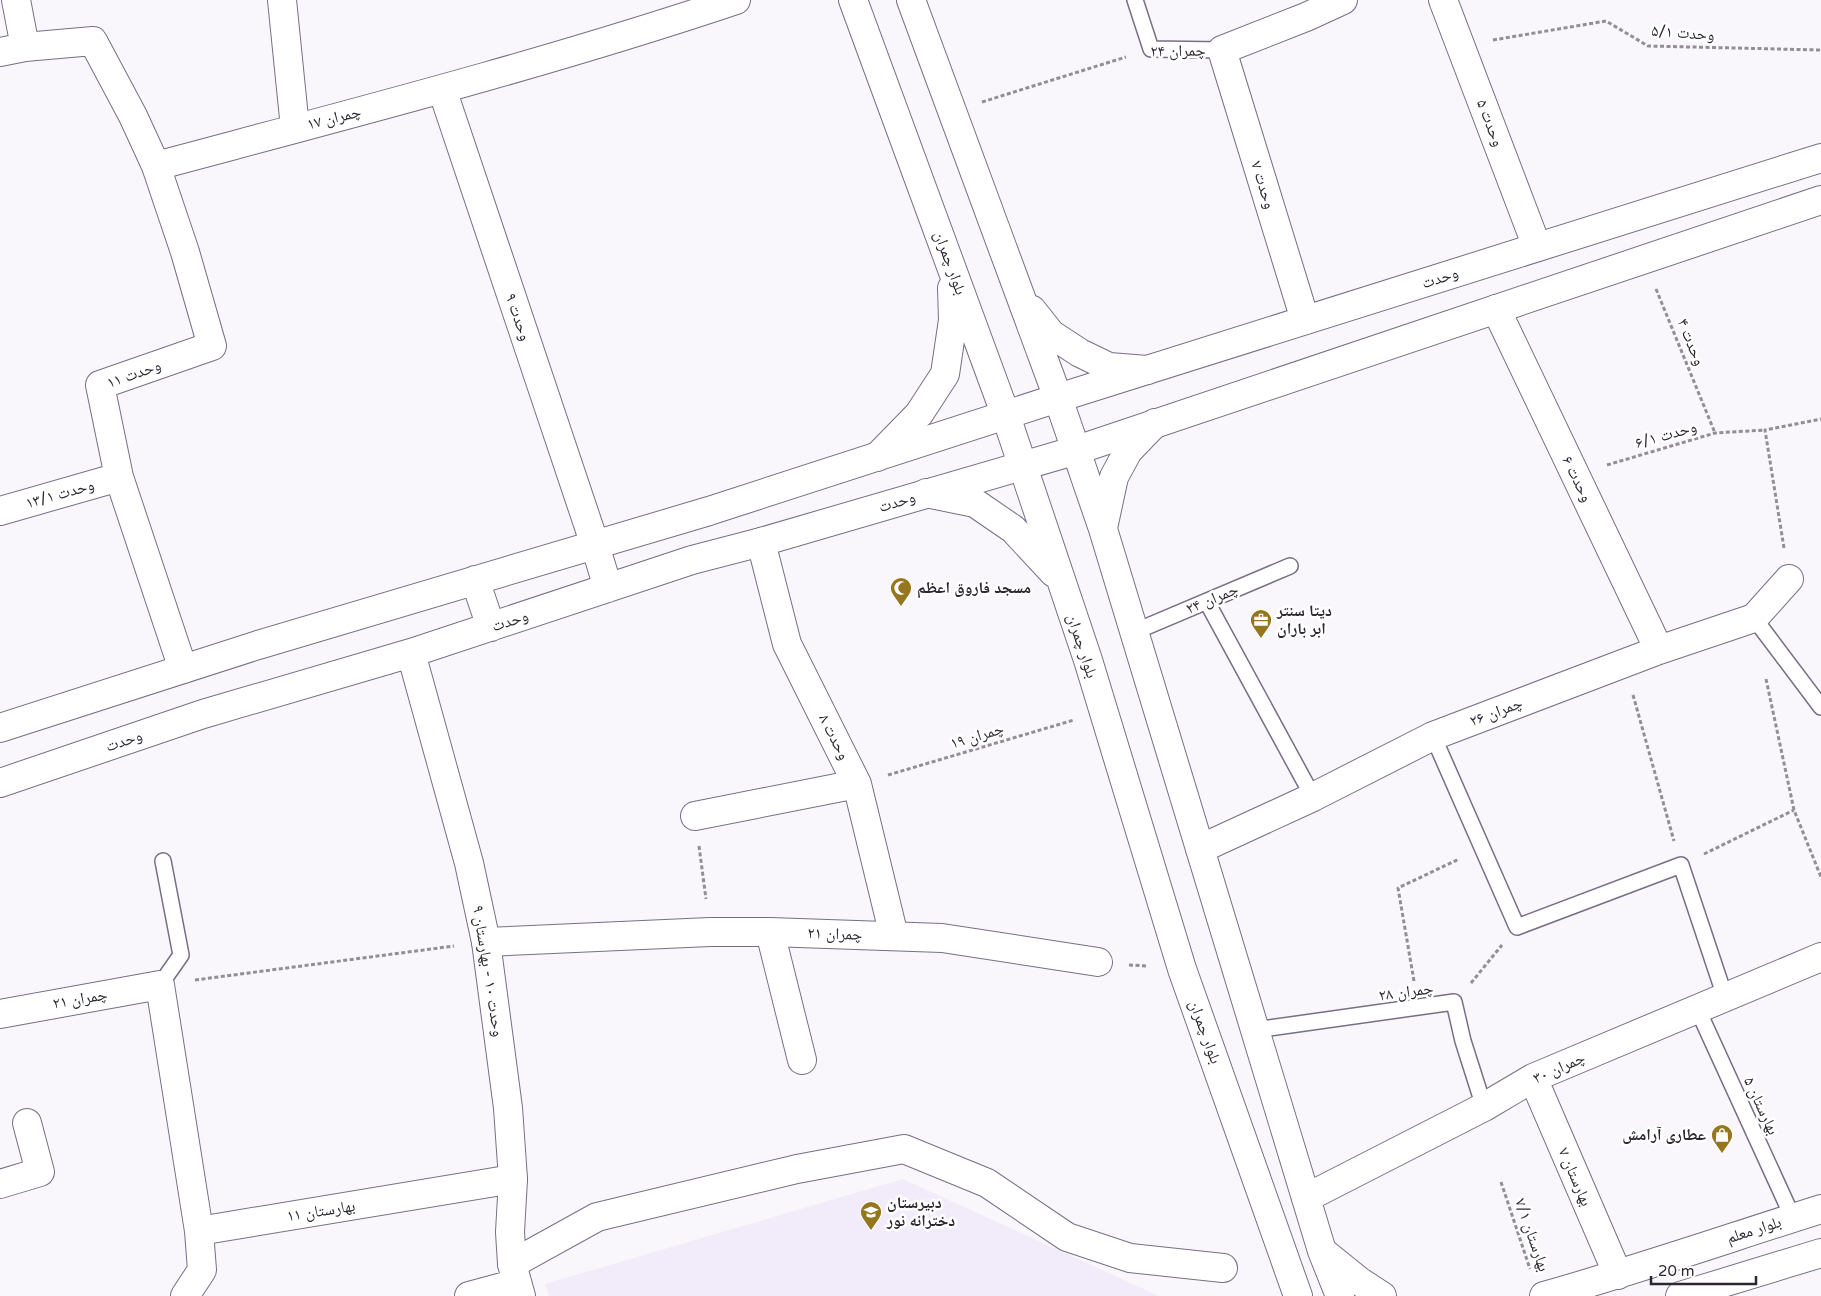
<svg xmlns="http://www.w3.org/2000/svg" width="1821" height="1296" viewBox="0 0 1821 1296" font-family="'Varela Round','Noto Naskh Arabic',sans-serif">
<rect width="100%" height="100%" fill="#f9f7fc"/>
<path fill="#f2ecfa" d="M903 1179 1159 1296H549L545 1284Z"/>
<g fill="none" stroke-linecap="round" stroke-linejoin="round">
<g stroke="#796e86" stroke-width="18">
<path id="service" d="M1135 0 1151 49 1222 50
M1207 602 1313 797
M1754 618 1821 707
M1134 632 1290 566
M1433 736 1517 927 1681 865 1725 997
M160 985 181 955 163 861
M1697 1008 1793 1218
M1255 1030 1454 1002 1463 1041 1484 1107"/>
</g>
<g stroke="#796e86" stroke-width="30">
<path id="minor" d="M16 0 25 47
M282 0 295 128
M1443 0 1537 247
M0 52 25 47 93 41 133 116 156 166C350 114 545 64 736 0
M442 89 595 545
M156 166 185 252 212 346 100 385 119 477 183 669
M1496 309 1659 650
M1305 320 1222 50 1306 17 1343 0
M0 511 119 477
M761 542 787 644 857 784 894 936
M695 816 857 784
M1200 849 1313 797 1433 736 1659 650 1754 618 1789 579
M770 932 802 1060
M486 942 710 932H770L942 938 1098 962
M0 1014 160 985 199 1231
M1533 1078 1618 1275
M0 1184 40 1172 27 1123
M1306 1198 1484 1107 1533 1078 1821 957
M512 1264 597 1217 797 1169 904 1149 987 1183 1067 1237 1130 1258 1223 1268
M185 1296 202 1270 199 1231 513 1179
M469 1296 517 1283"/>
</g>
<g stroke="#796e86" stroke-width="30">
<path id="tertiary" d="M595 545 608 588
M475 580 491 627
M411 653 469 863 486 942 508 1108 513 1179 510 1232 512 1264 521 1296
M0 728 258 645 709 511 1058 398 1821 158
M0 783 203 714 411 653 692 560 761 542 1077 450 1821 200
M1544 1296C1637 1270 1729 1238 1821 1209
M1680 1296 1821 1253"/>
</g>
<g stroke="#796e86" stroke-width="30">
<path id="secondary" d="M853 0 1006 416 1088 660 1182 969 1298 1296
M911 0 1058 398 1103 529 1322 1251 1340 1296
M1032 310 1051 334 1080 353 1109 367 1147 370
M877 457 919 414 945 374 953 320 952 288
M926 493 975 503 1013 529 1054 573
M1103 528 1114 477 1128 451 1155 423
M1323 1252 1359 1281 1382 1296"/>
</g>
<path stroke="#918e95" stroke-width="3" stroke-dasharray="4 2.5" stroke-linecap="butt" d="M1493 40 1606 21 1648 46 1821 50
M982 102 1126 57
M1656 289 1715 433
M1607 465 1715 433 1765 430
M1784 548 1765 430 1821 419
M1766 679 1794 810 1821 877
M1633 695 1674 841
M888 775 1074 720
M699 846 706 899
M1704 854 1794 810
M1129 965 1147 966
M195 980 454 946
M1414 981 1398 888 1459 859
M1471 983 1502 945
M1501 1182 1530 1269"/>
<use href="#service" stroke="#fff" stroke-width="15"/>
<use href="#minor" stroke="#fff" stroke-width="28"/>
<use href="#tertiary" stroke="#fff" stroke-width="28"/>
<use href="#secondary" stroke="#fff" stroke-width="28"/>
</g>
<defs>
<g id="mosque-pin" transform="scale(1.125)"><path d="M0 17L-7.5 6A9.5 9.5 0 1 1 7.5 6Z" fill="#95761d" stroke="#fff"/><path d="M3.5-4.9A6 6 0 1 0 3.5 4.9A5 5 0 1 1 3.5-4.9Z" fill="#fff"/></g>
<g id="office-pin" transform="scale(1.125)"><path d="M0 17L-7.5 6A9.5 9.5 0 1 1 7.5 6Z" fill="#95761d" stroke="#fff"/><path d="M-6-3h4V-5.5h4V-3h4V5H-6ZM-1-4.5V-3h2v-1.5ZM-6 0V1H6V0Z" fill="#fff"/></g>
<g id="shop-pin" transform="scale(1.125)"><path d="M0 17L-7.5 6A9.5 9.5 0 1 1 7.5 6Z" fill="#95761d" stroke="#fff"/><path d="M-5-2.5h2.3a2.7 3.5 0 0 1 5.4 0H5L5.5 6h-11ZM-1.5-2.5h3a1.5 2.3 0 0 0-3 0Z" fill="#fff"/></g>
<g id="school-pin" transform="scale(1.125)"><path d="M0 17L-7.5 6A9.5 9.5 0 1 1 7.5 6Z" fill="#95761d" stroke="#fff"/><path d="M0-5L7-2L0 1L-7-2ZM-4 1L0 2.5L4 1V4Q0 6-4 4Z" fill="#fff"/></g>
</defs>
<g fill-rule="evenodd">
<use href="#mosque-pin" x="901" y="588"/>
<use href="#office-pin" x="1261" y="620"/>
<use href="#shop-pin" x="1722" y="1135"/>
<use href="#school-pin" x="871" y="1212"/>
</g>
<g text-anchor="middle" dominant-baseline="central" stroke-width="5" stroke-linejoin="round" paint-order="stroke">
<g font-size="16" fill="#2c2731" stroke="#fff">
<text transform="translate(1683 33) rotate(4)">وحدت ۵/۱</text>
<text transform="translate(1178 51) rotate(-1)">چمران ۲۴</text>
<text transform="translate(334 118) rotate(-14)">چمران ۱۷</text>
<text transform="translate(1490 123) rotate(69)">وحدت ۵</text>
<text transform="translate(1263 185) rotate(73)">وحدت ۷</text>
<text transform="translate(950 263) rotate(70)">بلوار چمران</text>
<text transform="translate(1440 278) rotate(-18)">وحدت</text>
<text transform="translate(518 317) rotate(71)">وحدت ۹</text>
<text transform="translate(1691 342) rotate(68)">وحدت ۴</text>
<text transform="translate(134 374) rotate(-20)">وحدت ۱۱</text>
<text transform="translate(1666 435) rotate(-16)">وحدت ۶/۱</text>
<text transform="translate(1577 479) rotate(64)">وحدت ۶</text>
<text transform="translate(60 494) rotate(-16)">وحدت ۱۳/۱</text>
<text transform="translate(897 502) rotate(-17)">وحدت</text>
<text transform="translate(1212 599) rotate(-23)">چمران ۲۴</text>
<text transform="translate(510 621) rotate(-18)">وحدت</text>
<text transform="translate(1082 646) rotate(72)">بلوار چمران</text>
<text transform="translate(1496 712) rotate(-21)">چمران ۲۶</text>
<text transform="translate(977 736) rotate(-17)">چمران ۱۹</text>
<text transform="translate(834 737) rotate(63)">وحدت ۸</text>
<text transform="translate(124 741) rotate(-19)">وحدت</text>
<text transform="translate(835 934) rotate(2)">چمران ۲۱</text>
<text transform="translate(488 971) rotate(81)">وحدت ۱۰ - بهارستان ۹</text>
<text transform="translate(1406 992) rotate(-8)">چمران ۲۸</text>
<text transform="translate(80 999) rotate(-10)">چمران ۲۱</text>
<text transform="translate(1205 1032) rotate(70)">بلوار چمران</text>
<text transform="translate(1559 1068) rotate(-24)">چمران ۳۰</text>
<text transform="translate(1761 1106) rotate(65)">بهارستان ۵</text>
<text transform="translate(1575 1177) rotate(67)">بهارستان ۷</text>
<text transform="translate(321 1211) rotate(-9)">بهارستان ۱۱</text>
<text transform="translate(1754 1230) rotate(-18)">بلوار معلم</text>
<text transform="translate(1532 1235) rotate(71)">بهارستان ۷/۱</text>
</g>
<g font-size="16" font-weight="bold" fill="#2c2731" stroke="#fff" text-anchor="start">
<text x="917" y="588">مسجد فاروق اعظم</text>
<text x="1277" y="611">دیتا سنتر<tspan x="1277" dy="18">ابر باران</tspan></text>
<text x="1706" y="1135" text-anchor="end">عطاری آرامش</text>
<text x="887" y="1203">دبیرستان<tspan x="887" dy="18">دخترانه نور</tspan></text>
</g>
</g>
<path d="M1651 1276v8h105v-8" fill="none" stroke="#2c2731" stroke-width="2.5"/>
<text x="1658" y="1276" font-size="15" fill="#2c2731" stroke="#ffffff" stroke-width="4" paint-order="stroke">20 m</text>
</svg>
